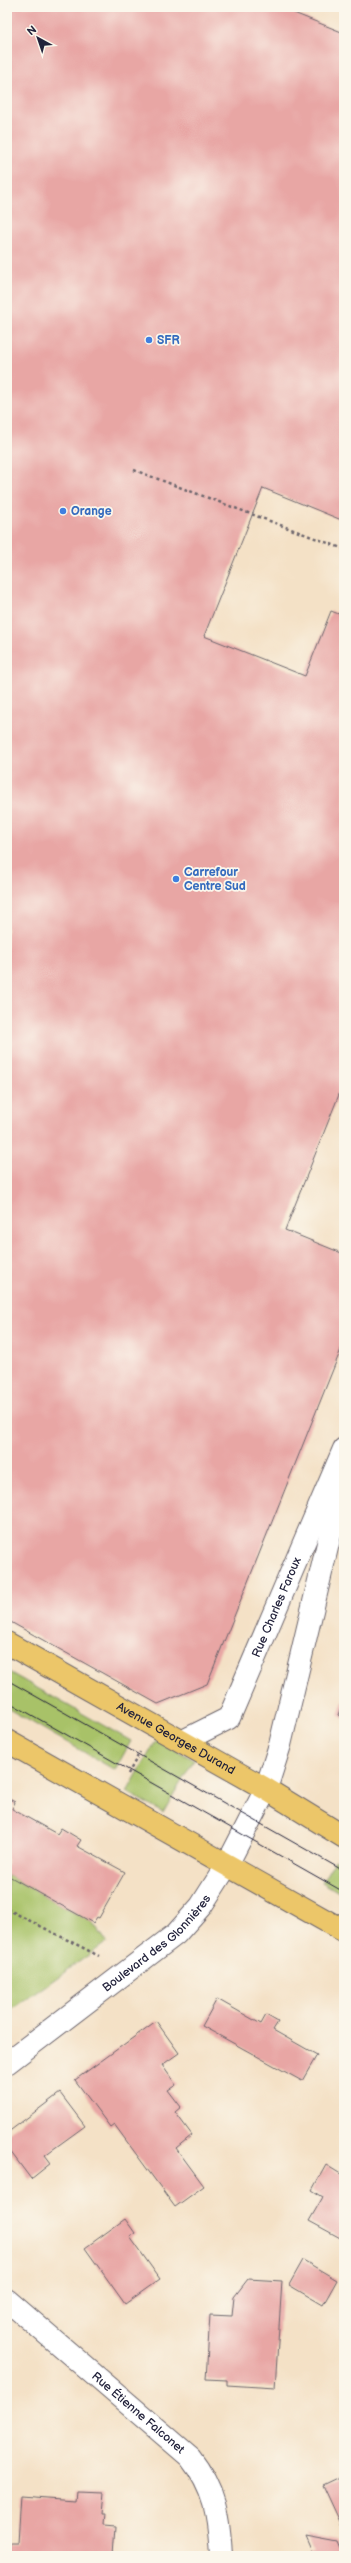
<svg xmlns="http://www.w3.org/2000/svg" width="351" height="2563" viewBox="0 0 351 2563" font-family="'Balsamiq Sans',sans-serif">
<rect width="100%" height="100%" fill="#fbf7ec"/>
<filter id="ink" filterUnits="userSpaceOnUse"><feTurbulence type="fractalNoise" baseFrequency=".025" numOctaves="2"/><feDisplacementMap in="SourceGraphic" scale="8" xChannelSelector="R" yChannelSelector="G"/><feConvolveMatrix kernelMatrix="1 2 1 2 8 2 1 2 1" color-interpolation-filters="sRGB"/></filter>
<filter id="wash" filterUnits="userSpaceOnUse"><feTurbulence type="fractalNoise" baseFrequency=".012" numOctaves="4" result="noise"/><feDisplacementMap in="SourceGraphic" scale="16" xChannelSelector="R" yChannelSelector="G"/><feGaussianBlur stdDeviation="0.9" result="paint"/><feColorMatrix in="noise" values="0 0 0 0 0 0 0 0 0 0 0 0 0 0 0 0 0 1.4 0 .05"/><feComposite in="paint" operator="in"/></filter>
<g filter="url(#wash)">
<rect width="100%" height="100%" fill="#f4e1c6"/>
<path fill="#a8c268" stroke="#657252" d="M7 1671 131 1741 115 1770 7 1708Z
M157 1739 194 1760 163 1813 127 1792Z
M335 1860 344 1865V1895L322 1882Z
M7 1875 93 1923 107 1942 7 2013Z"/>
<g id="blocks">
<path fill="#e8a6a4" d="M7 7H279L344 33V521L263 488 204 636 305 676 331 611 344 616V1082L285 1230 344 1254V1342L207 1684 158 1704 7 1620Z
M344 1699V1719L338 1715Z
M7 1798 15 1802 12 1809 57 1834 61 1828 81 1840 77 1846 125 1872 99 1918 97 1917 93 1923 7 1875Z
M217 1999 261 2024 266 2015 278 2022 273 2030 317 2055 302 2081 202 2026Z
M156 2021 179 2053 162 2065 176 2085 168 2090 181 2107 175 2112 192 2135 176 2148 204 2186 175 2207 114 2124 110 2127 75 2080Z
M60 2093 85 2126 45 2155 51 2163 31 2179 7 2147V2133Z
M326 2165 344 2176V2240L309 2221 323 2197 312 2190Z
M125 2219 135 2233 130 2237 160 2279 125 2304 85 2248Z
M303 2260 337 2280 323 2305 289 2285Z
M248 2279 282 2281 275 2388 227 2385V2380L206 2379 210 2315 232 2316 234 2297Z
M344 2475V2525L342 2526 323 2485Z
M76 2491 104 2492 102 2514H105L104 2525 115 2526 113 2556H7V2543H17L20 2496 75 2500Z
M306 2536 338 2542 344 2556H305L313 2552Z"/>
</g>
</g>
<g filter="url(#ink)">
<use href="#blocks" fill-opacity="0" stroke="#6c656c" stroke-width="1"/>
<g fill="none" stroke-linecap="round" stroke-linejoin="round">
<g stroke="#6c656c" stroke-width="24">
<g id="minor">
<path id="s1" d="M183 1741 229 1718 344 1449"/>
<path id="s2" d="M7 2063 176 1934 201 1906 227 1865 266 1789 280 1745 344 1476"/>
<path id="s3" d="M7 2300 190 2457C215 2489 219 2516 221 2556"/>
</g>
</g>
<g stroke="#6c656c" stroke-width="24">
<g id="primary">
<path id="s4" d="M7 1643 266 1789 344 1837"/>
<path d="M7 1741 344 1931"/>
</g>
</g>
<path stroke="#6c656c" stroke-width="2.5" stroke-dasharray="3 3" stroke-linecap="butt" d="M134 470 344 549
M128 1774 140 1752
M7 1909 99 1956"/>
<use href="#minor" stroke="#fff" stroke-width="22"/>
<use href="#primary" stroke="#ecc669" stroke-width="22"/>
<path stroke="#22223b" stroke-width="1" d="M7 1680 344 1871
M7 1701 344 1892"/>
</g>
</g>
<g fill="#3f7fe0" stroke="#fbf7ec" stroke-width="1.5">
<circle cx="149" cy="340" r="4"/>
<circle cx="63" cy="511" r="4"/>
<circle cx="176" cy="879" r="4"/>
</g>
<g text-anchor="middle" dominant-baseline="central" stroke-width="3.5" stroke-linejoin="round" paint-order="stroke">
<g font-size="12" font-weight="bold" fill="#366cbe" stroke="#fbf7ec" text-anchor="start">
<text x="157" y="340">SFR</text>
<text x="71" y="511">Orange</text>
<text x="184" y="872">Carrefour<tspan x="184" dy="14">Centre Sud</tspan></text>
</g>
<g font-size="12" fill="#22223b" stroke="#fbf7ec">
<text stroke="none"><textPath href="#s1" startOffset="172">Rue Charles Faroux</textPath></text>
<text stroke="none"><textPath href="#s4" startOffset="194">Avenue Georges Durand</textPath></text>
<text stroke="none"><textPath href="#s2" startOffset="192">Boulevard des Glonnières</textPath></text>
<text stroke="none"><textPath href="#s3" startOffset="173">Rue Étienne Falconet</textPath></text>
</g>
</g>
<rect width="351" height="2563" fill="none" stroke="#fbf7ec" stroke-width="24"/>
<g transform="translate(38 38) rotate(320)" stroke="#fbf7ec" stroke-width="3" paint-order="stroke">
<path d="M0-3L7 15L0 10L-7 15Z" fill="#22223b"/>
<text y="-6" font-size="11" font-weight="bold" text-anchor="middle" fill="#22223b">N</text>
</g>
</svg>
